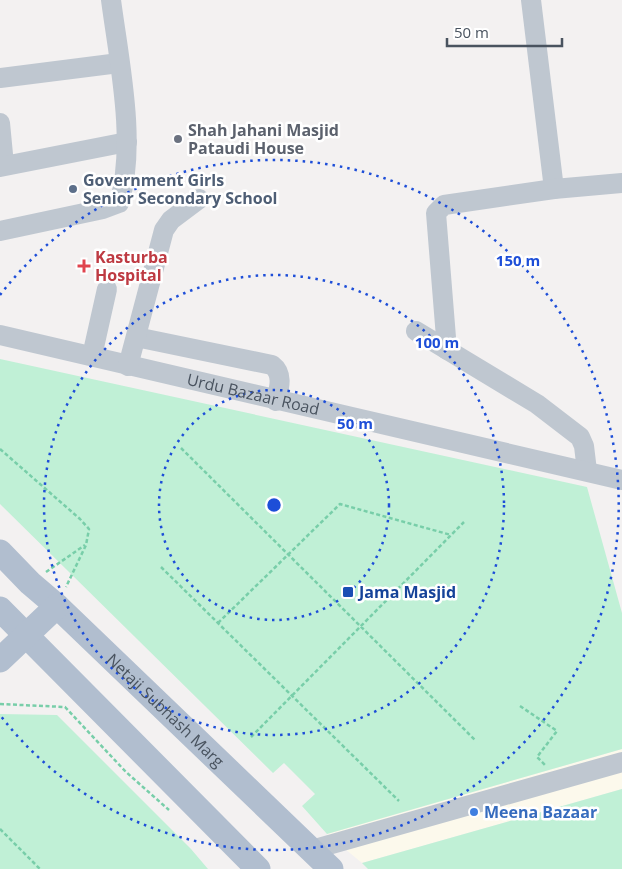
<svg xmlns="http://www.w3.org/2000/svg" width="622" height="869" viewBox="0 0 622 869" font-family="'Open Sans',sans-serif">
<rect width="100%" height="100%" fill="#f3f1f1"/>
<path fill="#fcf9ec" d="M622 749V789L362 863 327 834Z"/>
<path fill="#c0f0d6" d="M0 359 587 487 622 613V749L327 834 302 806 315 794 284 763 273 773 0 504Z
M0 714 57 715 191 849 208 869H0Z
M622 789V869H368L362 863Z"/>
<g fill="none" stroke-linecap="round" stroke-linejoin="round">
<path stroke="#78cea9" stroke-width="2.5" stroke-dasharray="4 2.5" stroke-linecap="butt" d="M181 448 476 741
M0 449 80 519 89 529 86 545 66 587
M161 567 399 801
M46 572 85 545
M218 623 340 504 451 535
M0 704 65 707 126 772 169 810
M520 706 557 731 537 757 546 766
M251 737 464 522
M0 829 40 869"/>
<g stroke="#bfc7d0" stroke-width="20">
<path d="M531 0 554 189"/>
<path d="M0 78 119 63"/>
<path d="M0 123 4 165"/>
<path d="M0 167 127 142"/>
<path d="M0 231 103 209 119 203C137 144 119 61 111 0"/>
<path d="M416 331 537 404 580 437 584 446 587 471"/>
<path id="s1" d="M0 335 622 480"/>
<path d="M136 337 272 365C284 374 279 389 276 401"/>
<path d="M447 350 436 213 444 205 554 189 622 183"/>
<path d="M92 356 107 289"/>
<path d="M128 366 164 230 171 220 199 199"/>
<path d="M311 850 622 762"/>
</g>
<g stroke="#b1becf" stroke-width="25">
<path id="s2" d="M0 552 30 583 57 606 331 869"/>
<path d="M0 609 258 869"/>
<path d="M0 660 57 606"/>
</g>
</g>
<g fill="none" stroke="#1d4ed8" stroke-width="2.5" stroke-dasharray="2.5 5">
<circle cx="274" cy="505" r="115"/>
<circle cx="274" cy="505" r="230"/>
<path d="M0 295A345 345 0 1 1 0 715"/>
</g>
<circle fill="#6b7280" stroke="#fff" stroke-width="2" cx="178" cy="139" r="5"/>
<circle fill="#5c6f8a" stroke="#fff" stroke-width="2" cx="73" cy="189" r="5"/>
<path fill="#e0444e" stroke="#fff" stroke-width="2" d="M81.5 258.5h5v5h5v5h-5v5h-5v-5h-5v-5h5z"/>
<rect fill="#1a4fb4" stroke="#fff" stroke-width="2" x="342" y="586" width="12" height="12" rx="2.5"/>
<circle fill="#3f7fe0" stroke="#fff" stroke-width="2" cx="474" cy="812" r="5"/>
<g text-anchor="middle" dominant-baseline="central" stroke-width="5" stroke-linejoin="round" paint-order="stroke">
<g font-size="16" font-weight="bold" fill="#5b616d" stroke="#fff" text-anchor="start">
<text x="188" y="130">Shah Jahani Masjid<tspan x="188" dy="18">Pataudi House</tspan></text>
</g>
<g font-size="16" font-weight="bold" fill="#4e5e75" stroke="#fff" text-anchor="start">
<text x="83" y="180">Government Girls<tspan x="83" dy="18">Senior Secondary School</tspan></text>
</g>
<g font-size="16" font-weight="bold" fill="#be3a42" stroke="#fff" text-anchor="start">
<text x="95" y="257">Kasturba<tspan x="95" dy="18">Hospital</tspan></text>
</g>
<g font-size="16" fill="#49535f" stroke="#fff">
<text stroke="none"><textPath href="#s1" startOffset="260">Urdu Bazaar Road</textPath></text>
<text stroke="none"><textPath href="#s2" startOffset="229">Netaji Subhash Marg</textPath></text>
</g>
<g font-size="16" font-weight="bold" fill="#164399" stroke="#fff" text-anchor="start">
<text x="359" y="592">Jama Masjid</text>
</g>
<g font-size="16" font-weight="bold" fill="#366cbe" stroke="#fff" text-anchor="start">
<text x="484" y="812">Meena Bazaar</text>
</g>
</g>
<circle cx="274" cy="505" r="8" fill="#1d4ed8" stroke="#fff" stroke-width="2.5"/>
<g font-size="15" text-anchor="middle" font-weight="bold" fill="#1d4ed8" stroke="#fff" stroke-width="5" stroke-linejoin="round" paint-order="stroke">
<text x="518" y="266">150 m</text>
<text x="437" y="348">100 m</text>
<text x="355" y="429">50 m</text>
</g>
<path d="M447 38v8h115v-8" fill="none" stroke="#49535f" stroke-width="2.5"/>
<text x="454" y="38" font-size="15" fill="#49535f" stroke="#ffffff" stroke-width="4" paint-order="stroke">50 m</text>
</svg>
